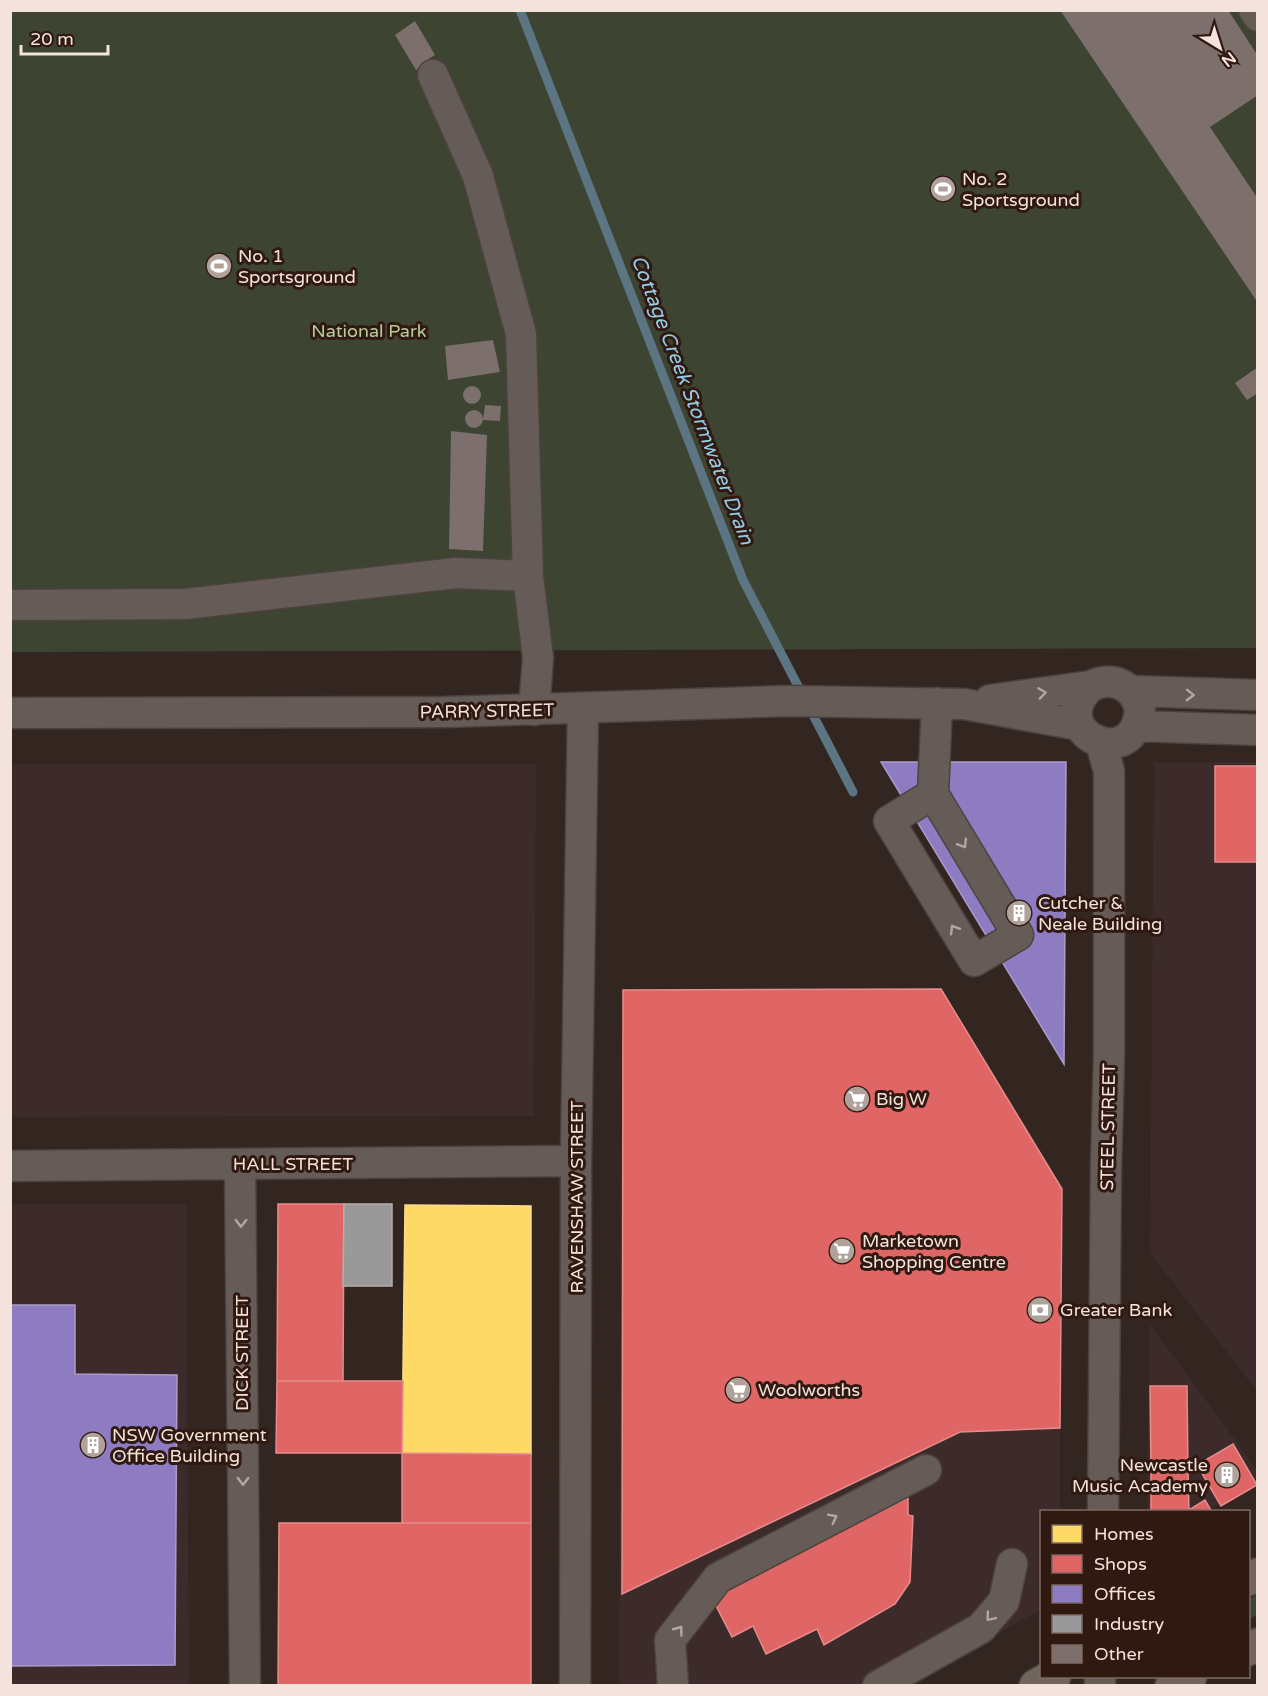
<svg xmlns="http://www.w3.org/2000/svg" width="1268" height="1696" viewBox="0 0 1268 1696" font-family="'Varela Round',sans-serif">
<rect width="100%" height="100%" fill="#332621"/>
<path fill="#3d2a2a" d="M1154 762H1257V1391L1150 1253Z
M10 764H536L534 1116 11 1117Z
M941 989 1060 1428V1511L1042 1512 1041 1609 911 1685 619 1686 623 990Z
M10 1204H186L189 1685H11Z
M1150 1324 1257 1470 1258 1482 1207 1511 1147 1512Z"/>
<path fill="#3d4432" d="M11 11H1257V648L11 652Z
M1257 1595V1615L1249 1619V1599Z"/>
<path fill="#ffd966" stroke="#fcdc8a" stroke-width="1.5" d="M405 1205 531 1206V1454L402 1453Z"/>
<path fill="#e06666" stroke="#e68c8a" stroke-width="1.5" d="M1215 766H1258V862H1215Z
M941 989 1062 1189 1060 1428 960 1432 622 1594 623 990Z
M278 1204H344L343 1381H277Z
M277 1381H403L402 1453H276Z
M1150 1386H1187L1188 1471H1151Z
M1233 1444 1257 1485 1221 1506 1197 1465Z
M402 1453 531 1454V1523H402Z
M1151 1471H1188L1189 1510 1205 1500 1212 1512H1151Z
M908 1498V1515L913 1516 910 1582 895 1604 824 1645 817 1629 766 1654 753 1626 732 1637 710 1594Z
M279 1523H531V1686H278Z"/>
<path fill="#8e7cc3" stroke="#ad9bcb" stroke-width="1.5" d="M881 762H1066L1064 1064Z
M10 1305H75V1374L177 1375 175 1665 10 1666Z"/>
<path fill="#999" stroke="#b4afad" stroke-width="1.5" d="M344 1204H392V1286H343Z"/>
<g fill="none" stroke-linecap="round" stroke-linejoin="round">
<path stroke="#5b7582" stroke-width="9" d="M520 10 743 580 853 792"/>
</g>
<path fill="#7c6f6c" d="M1060 10H1228L1258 56V95L1210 127 1258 199V303Z
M415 21 435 55 427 60V65L416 70 395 35Z
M493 340 500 372 448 380 445 346Z
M1258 367V393L1247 400 1235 383Z
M463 395a9 9 0 1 1 18 0a9 9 0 1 1-18 0Z
M485 405 501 406 500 421 483 420Z
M465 419a9 9 0 1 1 18 0a9 9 0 1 1-18 0Z
M451 431 487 435 483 551 449 549Z"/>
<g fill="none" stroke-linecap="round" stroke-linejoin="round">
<g stroke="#4e423e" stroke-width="33">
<path id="minor" d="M1254 10 1258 16
M433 75 478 176 521 334 528 576 538 658 534 710
M10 605 185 604 456 573 528 576
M1132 691 1258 695
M990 700 1091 686C1113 675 1135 686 1140 710 1134 776 1042 731 1091 686
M10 713 445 712 789 701 964 704 1079 725
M1137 726 1258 730
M1101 743 1109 771V1057L1106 1166 1103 1512
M933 794 889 821 974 961 1018 935 933 794 937 703
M240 1164 245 1686
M10 1166 576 1161
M1100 1676V1686
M575 1686 576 1161 583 709
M673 1686 670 1640 718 1578 926 1470
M878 1686 981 1628 1004 1601 1012 1564"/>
</g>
<g stroke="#4e423e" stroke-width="36">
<path id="major" d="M1248 1579 1258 1575
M1248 1649 1258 1645
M1036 1686 1054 1676
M1172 1686 1190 1676"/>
</g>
<use href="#minor" stroke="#665c57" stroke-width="30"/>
<use href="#major" stroke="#71655d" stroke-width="33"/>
</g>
<defs><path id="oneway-chevron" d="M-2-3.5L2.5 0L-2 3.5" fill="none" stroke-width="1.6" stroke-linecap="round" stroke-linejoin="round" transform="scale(1.5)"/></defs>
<g stroke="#b4a6a1">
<use href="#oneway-chevron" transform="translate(1042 693) rotate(-8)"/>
<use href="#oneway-chevron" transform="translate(1190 695) rotate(1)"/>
<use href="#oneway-chevron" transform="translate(963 844) rotate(59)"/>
<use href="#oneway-chevron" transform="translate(954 929) rotate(-121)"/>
<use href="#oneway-chevron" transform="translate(241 1223) rotate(90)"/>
<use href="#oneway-chevron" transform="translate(243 1481) rotate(90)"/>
<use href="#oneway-chevron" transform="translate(833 1518) rotate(-27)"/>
<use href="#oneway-chevron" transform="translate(990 1617) rotate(130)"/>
<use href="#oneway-chevron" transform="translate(679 1630) rotate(-53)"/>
</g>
<defs>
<g id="stadium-disc" transform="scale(1.35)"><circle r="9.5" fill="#b0a19b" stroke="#301911"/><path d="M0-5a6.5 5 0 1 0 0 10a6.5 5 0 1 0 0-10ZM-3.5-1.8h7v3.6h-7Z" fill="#fff"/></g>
<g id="building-disc" transform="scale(1.35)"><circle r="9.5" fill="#b0a19b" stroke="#301911"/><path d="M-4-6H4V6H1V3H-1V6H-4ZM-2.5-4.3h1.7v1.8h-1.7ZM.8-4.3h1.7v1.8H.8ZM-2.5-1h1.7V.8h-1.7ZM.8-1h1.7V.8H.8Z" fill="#fff"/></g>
<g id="supermarket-disc" transform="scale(1.35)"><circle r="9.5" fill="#b0a19b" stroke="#301911"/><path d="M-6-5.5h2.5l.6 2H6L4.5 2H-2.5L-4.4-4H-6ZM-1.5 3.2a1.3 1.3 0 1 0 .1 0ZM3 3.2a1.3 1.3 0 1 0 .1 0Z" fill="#fff"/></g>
<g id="bank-disc" transform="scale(1.35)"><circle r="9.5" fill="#b0a19b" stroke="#301911"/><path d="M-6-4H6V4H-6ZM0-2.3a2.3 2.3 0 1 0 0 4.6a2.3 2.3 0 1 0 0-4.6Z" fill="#fff"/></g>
</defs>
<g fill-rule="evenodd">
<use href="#stadium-disc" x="943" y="189"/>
<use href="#stadium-disc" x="219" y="266"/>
<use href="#building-disc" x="1019" y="913"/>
<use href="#supermarket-disc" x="857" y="1099"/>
<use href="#supermarket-disc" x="842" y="1251"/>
<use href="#bank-disc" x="1040" y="1310"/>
<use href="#supermarket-disc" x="738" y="1390"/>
<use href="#building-disc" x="93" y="1445"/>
<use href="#building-disc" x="1227" y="1475"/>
</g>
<g text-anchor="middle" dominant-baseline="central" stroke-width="6" stroke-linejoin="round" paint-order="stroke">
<g font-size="18" fill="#f4e3dd" stroke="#301911" text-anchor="start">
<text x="962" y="179">No. 2<tspan x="962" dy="21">Sportsground</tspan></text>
<text x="238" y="256">No. 1<tspan x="238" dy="21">Sportsground</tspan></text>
<text x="1038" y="903">Cutcher &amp;<tspan x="1038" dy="21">Neale Building</tspan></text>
<text x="876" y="1099">Big W</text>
<text x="862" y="1241">Marketown<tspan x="862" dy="21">Shopping Centre</tspan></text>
<text x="1060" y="1310">Greater Bank</text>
<text x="758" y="1390">Woolworths</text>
<text x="112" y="1435">NSW Government<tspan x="112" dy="21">Office Building</tspan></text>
<text x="1208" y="1465" text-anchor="end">Newcastle<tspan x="1208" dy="21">Music Academy</tspan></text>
</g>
<g font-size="18" fill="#b5cc9b" stroke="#301911">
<text x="369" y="331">National Park</text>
</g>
<g font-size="18" fill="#f4e3dd" stroke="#301911">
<text transform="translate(487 711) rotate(-1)">PARRY STREET</text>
<text transform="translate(1108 1127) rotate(-89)">STEEL STREET</text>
<text x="293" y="1164">HALL STREET</text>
<text transform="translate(577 1197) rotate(-90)">RAVENSHAW STREET</text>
<text transform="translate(242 1353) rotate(-90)">DICK STREET</text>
</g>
<g font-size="20" font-style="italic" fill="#93cbe8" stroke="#301911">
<text transform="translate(692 400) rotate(69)">Cottage Creek Stormwater Drain</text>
</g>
</g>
<rect width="1268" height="1696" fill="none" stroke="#f4e3dd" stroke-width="24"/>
<rect x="1040" y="1510" width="210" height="168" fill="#301911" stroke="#7e6a63" stroke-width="1.5"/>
<rect x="1052" y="1525" width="30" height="18" fill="#ffd966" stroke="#7e6a63" stroke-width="1.5"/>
<text x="1094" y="1540" font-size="18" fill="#f4e3dd">Homes</text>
<rect x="1052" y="1555" width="30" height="18" fill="#e06666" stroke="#7e6a63" stroke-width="1.5"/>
<text x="1094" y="1570" font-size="18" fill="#f4e3dd">Shops</text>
<rect x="1052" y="1585" width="30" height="18" fill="#8e7cc3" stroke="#7e6a63" stroke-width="1.5"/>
<text x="1094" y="1600" font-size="18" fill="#f4e3dd">Offices</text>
<rect x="1052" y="1615" width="30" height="18" fill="#999999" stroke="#7e6a63" stroke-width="1.5"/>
<text x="1094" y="1630" font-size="18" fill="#f4e3dd">Industry</text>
<rect x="1052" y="1645" width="30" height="18" fill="#7c6f6c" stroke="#7e6a63" stroke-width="1.5"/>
<text x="1094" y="1660" font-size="18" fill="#f4e3dd">Other</text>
<g transform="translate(1220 48) rotate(142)" stroke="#301911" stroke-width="4.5" paint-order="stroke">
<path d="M0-4.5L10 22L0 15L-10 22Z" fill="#f4e3dd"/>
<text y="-9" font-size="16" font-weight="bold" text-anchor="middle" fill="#f4e3dd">N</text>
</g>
<path d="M21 45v9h87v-9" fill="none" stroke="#f4e3dd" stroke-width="3"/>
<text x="30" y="45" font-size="18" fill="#f4e3dd" stroke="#301911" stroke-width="4.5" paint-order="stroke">20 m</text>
</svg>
